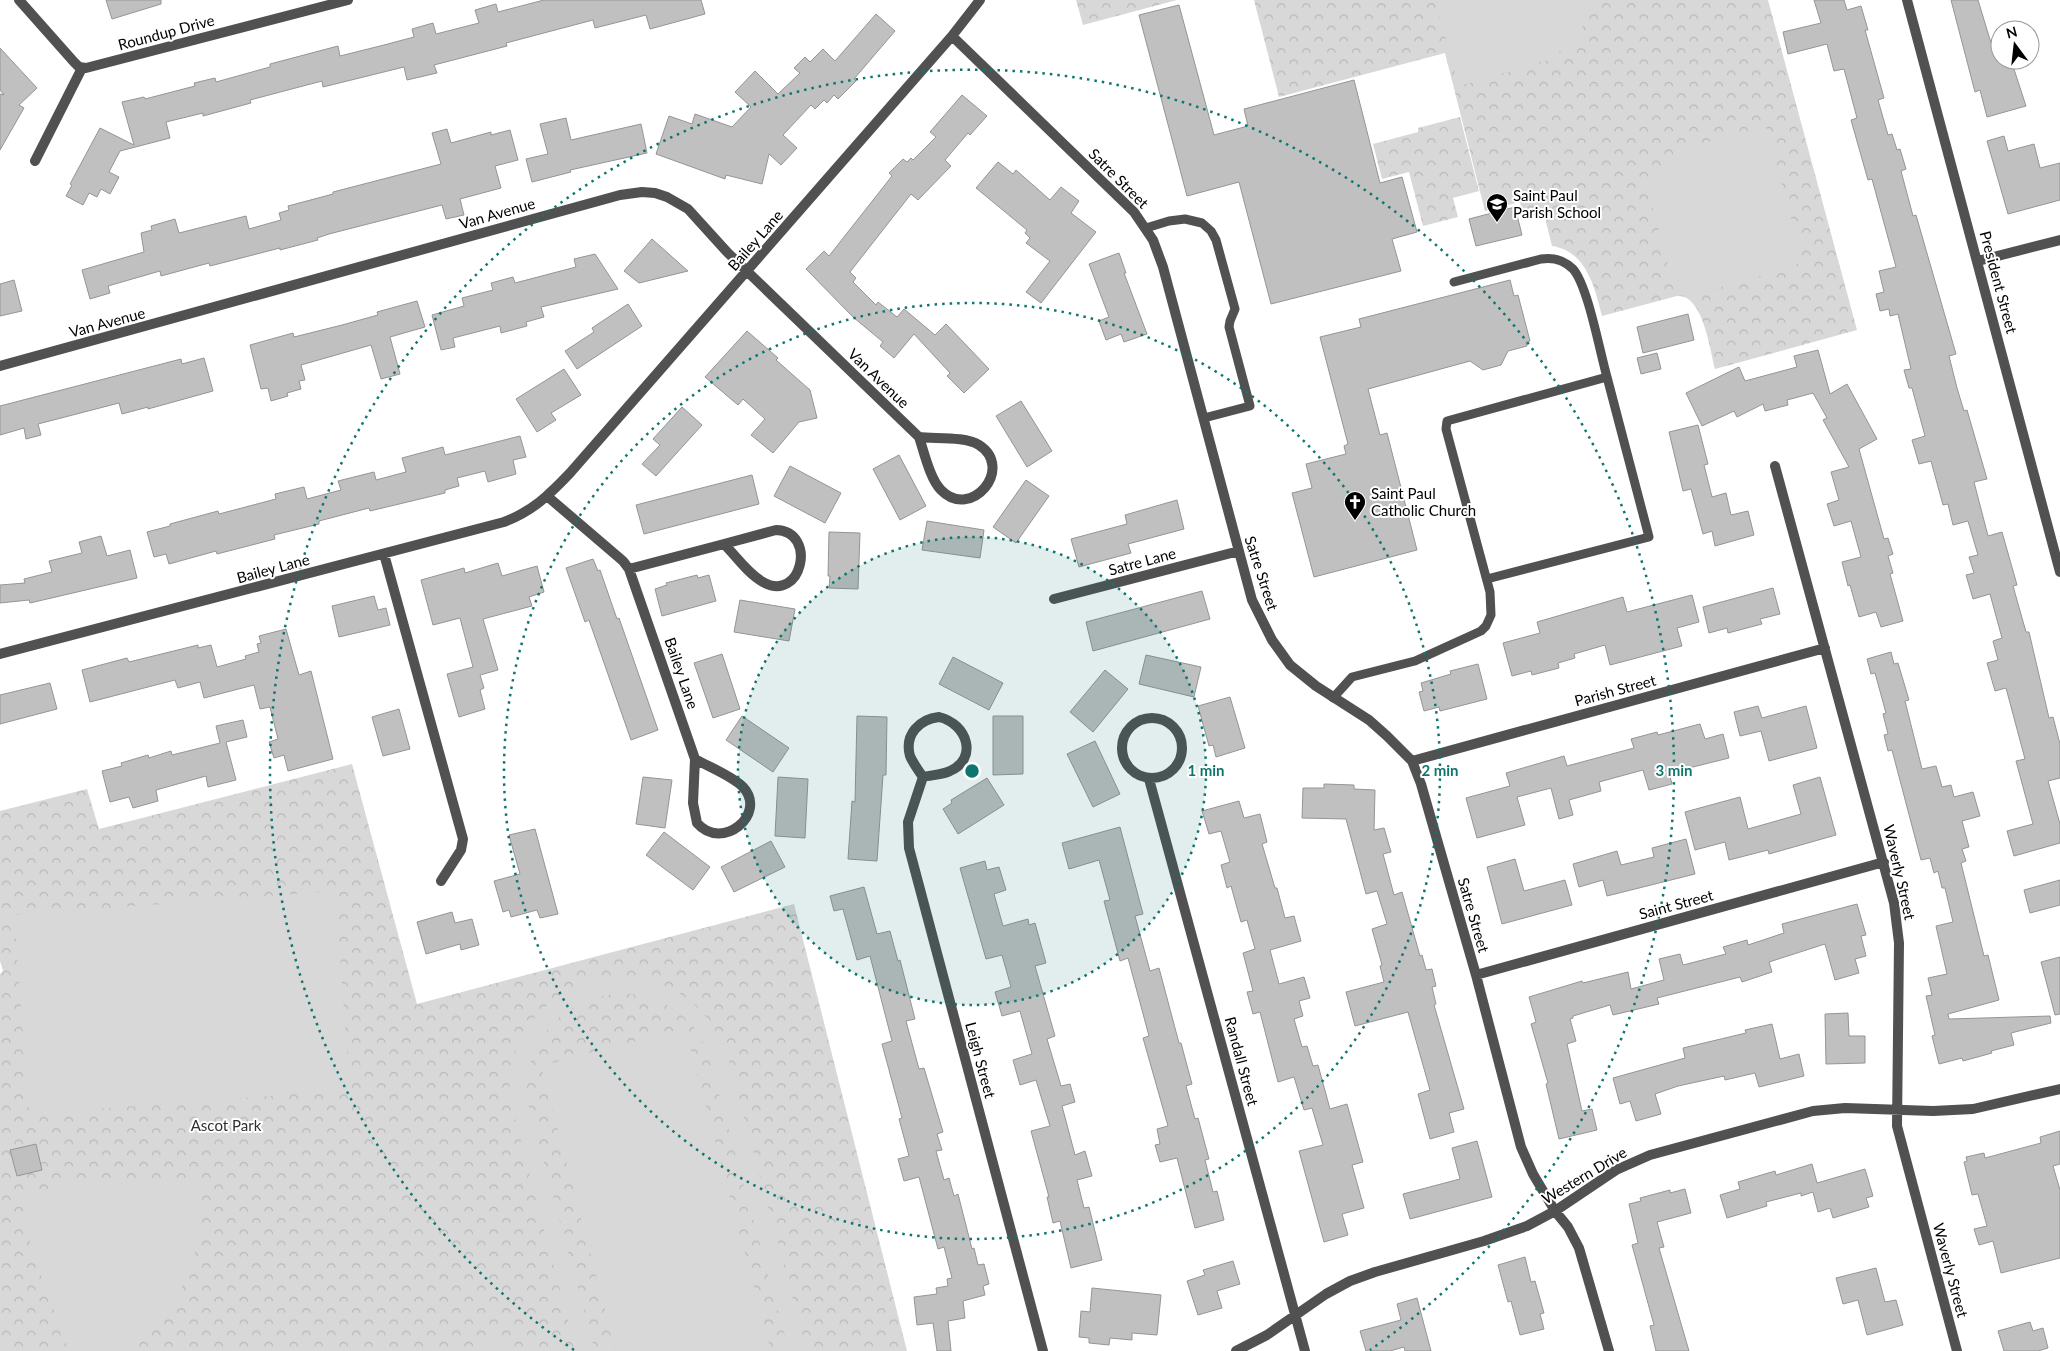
<svg xmlns="http://www.w3.org/2000/svg" width="2060" height="1351" viewBox="0 0 2060 1351" font-family="Lato,sans-serif">
<defs>
<pattern id="park-crowns" width="20" height="18" patternUnits="userSpaceOnUse" patternTransform="scale(1.25)"><rect width="20" height="18" fill="#d8d8d8"/><path d="M2 6a3 3 0 1 1 6 0M12 15a3 3 0 1 1 6 0" fill="none" stroke="#b8b8b8"/></pattern>
</defs>
<rect width="100%" height="100%" fill="#fff"/>
<path fill="url(#park-crowns)" d="M1076 0H1177L1083 25Z
M1254 0H1768L1857 330 1715 369C1710 349 1703 294 1677 296L1602 316C1595 289 1587 251 1552 246L1544 214 1524 219 1520 202 1485 211 1445 53 1279 97Z
M1460 117 1479 191 1453 198 1458 217 1423 226 1409 172 1382 179 1373 144 1418 132V128Z
M352 764 417 1004 794 904 907 1351H0V974L3 971 0 961V811L87 789 99 829Z"/>
<path fill="#d8d8d8" d="M1435 0H1598L1592 13 1572 42 1548 60 1459 86Z
M1766 127 1801 254 1796 266 1692 295 1675 291 1650 198 1653 176 1666 159 1692 146Z
M335 891 350 1090 29 1114 14 915Z
M618 976C676 978 714 1010 730 1065L807 1351H789L711 1065C708 1054 704 1043 698 1033 653 970 556 987 532 1058 527 1072 524 1085 527 1100L595 1351H576L511 1103C503 1057 529 1012 569 989 584 981 601 978 618 976Z
M685 1028 771 1351H616L541 1066Z
M78 1182H198C204 1241 193 1289 147 1330 138 1337 126 1349 115 1351 101 1351 83 1351 69 1351L32 1251 22 1203 30 1193Z
M509 1337 512 1351H457L492 1340Z"/>
<path fill="#c0c0c0" stroke="#959595" d="M106 0H161V4L112 19Z
M544 0H701L705 14 650 29 646 15 595 28 593 20 506 43 507 46 434 65 437 73 407 80 404 67 323 87 322 81 250 100 251 103 203 116V113L166 122 170 138 120 151 109 172 119 177 110 194 101 189 97 197 89 193 83 205 66 196 72 185 70 184 100 128 134 145 122 102 144 97 145 99 195 86 194 83 215 78 216 82 270 67V64L338 46 340 56 384 45 414 37 412 29 433 23 436 34 479 23 475 10 496 4 498 12Z
M1814 0H1844L1847 10 1861 6 1868 30H1865L1884 98 1878 100 1888 135 1892 134 1897 150 1900 149 1906 169 1901 171 1913 216 1916 215 1956 354 1949 356 1957 388 1964 411 1967 410 1987 479 1974 482 1988 536 2002 532 2017 585 2013 586 2026 632H2029L2049 718 2053 717 2060 744V778L2048 781 2060 824V843L2014 856 2007 831 2033 824 2016 761 2025 759 2006 688 1995 691 1987 663 1998 660 1993 641 2002 638 1990 594 1973 599 1966 575 1974 573 1969 557 1978 555 1968 521 1953 525 1948 504 1943 505 1931 461 1919 464 1912 440 1925 436 1912 388H1909L1904 370 1911 369 1898 314 1890 316 1889 309 1880 311 1876 294 1884 292 1879 271 1896 267 1872 179 1868 180 1851 120 1857 118 1844 69 1834 71 1827 44 1788 54 1783 32 1821 23Z
M1951 0H1978L1991 43 1996 42 1997 48 2000 47V60H2011L2026 106 1987 117 1980 90 1975 92Z
M1179 5 1214 135 1248 126 1244 109 1354 80 1380 183 1402 177 1417 232 1392 239 1401 271 1271 304 1239 182 1187 196 1139 15Z
M876 14 895 31 854 79 856 81 838 99 834 95 827 103 824 100 815 109 811 105 783 135 797 148 781 165 769 154 762 184 726 175 725 179 656 154 669 116 692 124 695 114 732 127 751 107 735 92 755 71 778 94 800 73 794 68 805 57 810 62 823 49 835 61Z
M0 48 37 88 19 105 24 108 0 150V94L4 95 0 90Z
M962 95 987 116 970 135 968 133 945 160 951 166 918 200 911 194 850 272 856 278 853 282 876 305 878 302 897 317 904 309 935 335 946 324 989 369 964 393 947 376 950 373 914 334 894 358 880 346 883 342 853 317 806 269 824 251 829 256 892 176 889 173 903 159 907 162 911 158 913 160 936 137 930 132Z
M566 118 571 140 641 124 647 153 570 170 571 172 532 182 526 159 548 154 540 124Z
M447 129 451 143 491 132V135L510 130 518 160 495 166 501 188 460 199 464 215 446 219 442 205 329 234 317 238 318 240 280 250V248L210 266 209 263 161 276 160 271 108 286 110 293 90 299 82 270 144 252 141 233 152 230 151 226 175 219 179 233 246 216 249 229 281 220 279 213 289 210 288 206 333 194V192L441 164 432 133Z
M2004 136 2008 151 2034 144 2040 168 2060 163V200L2008 214 1987 141Z
M998 162 1013 174 1016 170 1050 200 1061 187 1079 201 1071 213 1096 232 1041 303 1026 292 1050 261 1026 243 1030 238 1025 233 1027 230 976 188Z
M1515 207 1522 235 1476 246 1469 219Z
M652 239 688 271 639 283 624 271Z
M1119 253 1126 273H1124L1147 334 1124 342 1121 334 1106 340 1099 321 1109 317 1089 264Z
M595 254 618 289 541 307 544 317 526 322 527 326 501 333 500 326 453 338 455 347 441 350 432 315 464 306 462 298 493 290 491 283 513 277 515 283 576 267 574 259Z
M14 280 22 311 0 316V284Z
M1510 280 1514 296 1518 295 1530 341 1526 342 1527 346 1508 351 1501 365 1483 370 1470 361 1368 389 1380 435 1387 433 1417 550 1314 577 1292 493 1312 488 1306 464 1346 454 1344 446 1348 444 1320 337 1361 327 1359 319Z
M417 301 425 327 390 337 400 374 381 379 371 345 301 365 305 380 299 381 301 389 287 393 288 396 271 401 268 388 261 389 250 345 293 333 294 337 342 325 378 315 377 312Z
M628 304 642 326 577 369 565 351 594 332 592 328Z
M1688 314 1694 340 1643 353 1637 327Z
M747 331 778 358 776 360 810 390 817 418 799 422 773 453 751 435 765 419 743 399 738 405 705 377Z
M1818 350 1830 394 1847 384 1877 439 1859 449 1884 539 1888 538 1893 554 1888 556 1893 573 1890 574 1903 621 1881 627 1876 612 1859 617 1850 585 1848 586 1842 562 1861 557 1851 521 1834 526 1827 504 1839 500 1831 472 1849 467 1823 420 1827 418 1813 393 1787 400 1788 405 1765 411 1763 404 1737 417 1734 411 1702 426 1686 393 1739 367 1745 381 1797 367 1794 356Z
M1657 353 1661 369 1641 374 1637 358Z
M204 358 213 391 148 409V407L122 414 119 403 38 424 41 435 26 439 24 428 0 435V406L181 359 182 364Z
M564 369 581 395 551 413 556 420 537 432 516 399Z
M1021 401 1052 451 1027 467 996 416Z
M682 407 702 425 656 476 642 464 660 445 653 439Z
M1698 425 1708 464 1704 465 1712 497 1726 493 1731 515 1748 511 1754 535 1715 546 1712 531 1703 534 1691 489 1683 491 1669 432Z
M520 436 526 457 513 460 516 474 488 482 485 471 457 478 459 486 445 490V493L370 511 369 508 319 521V524L274 535 275 539 217 554 216 551 169 564 166 554 154 557 147 532 170 526V524L218 511 219 514 276 499 275 494 304 487 307 499 341 490 338 481 374 472 376 480 406 472 402 458 443 447 445 455Z
M899 455 926 506 900 520 873 469Z
M790 466 841 493 825 523 774 496Z
M752 475 759 504 644 534 636 505Z
M1026 480 1049 496 1016 543 993 527Z
M1177 500 1184 529 1128 544 1131 553 1079 567 1071 539 1127 524 1125 515Z
M927 521 984 530 980 558 922 550Z
M829 532 860 533 858 589 829 588 830 576H828Z
M101 536 107 556 130 550 137 578 30 603 29 600 0 603V585L25 583 24 579 52 572 49 561 82 553 79 542Z
M593 559 598 571 600 570 617 619 619 618 658 730 631 740 589 620 585 622 566 568Z
M498 563 502 576 537 566 544 592 529 597 532 606 483 619 498 670 480 675 484 688 480 690 485 709 459 717 447 674 473 667 460 618 433 625 421 580 464 568 465 573Z
M697 575 698 578 709 575 716 601 662 616 655 589 667 585 666 583Z
M1773 588 1780 614 1760 619 1762 624 1728 633 1727 628 1709 633 1703 607Z
M1202 591 1210 619 1093 651 1086 622Z
M1692 595 1699 622 1677 628 1682 646 1610 665 1605 645 1574 654 1575 658 1558 663 1559 668 1532 675 1531 671 1512 676 1503 643 1540 633 1537 622 1623 597 1627 612Z
M374 596 378 610 386 608 390 625 339 637 332 606Z
M740 600 795 609 789 641 734 632Z
M286 629 299 675 311 671 333 759 288 771 284 755 274 758 269 742 278 739 270 707 260 709 254 685 204 698 200 682 178 688 175 680 90 702 82 670 127 658 129 662 198 645V648L211 645 217 667 246 659 245 656 259 652 257 644 261 643 259 636Z
M1891 652 1894 664 1898 663 1909 700 1905 701 1922 769 1936 766 1942 787 1951 785 1954 797 1973 792 1980 816 1962 821 1969 847 1962 849 1966 861 1961 863 1984 956 1988 955 1999 1000 1948 1014 1949 1019 2050 1016 2051 1023 2011 1033 2014 1045 1991 1051 1992 1053 1963 1061 1962 1058 1939 1064 1932 1036 1935 1035 1926 996 1932 995 1928 978 1947 974 1936 926 1953 922 1945 888H1942L1938 871 1934 873 1930 858 1921 860 1892 750 1888 751 1884 735 1888 734 1883 714 1886 713 1875 673 1871 674 1867 659Z
M722 654 740 709 713 718 694 663Z
M1146 655 1201 667 1194 697 1139 684Z
M953 657 1003 683 989 710 939 684Z
M1478 664 1487 699 1440 711 1439 707 1424 711 1419 692 1423 691 1421 683 1451 674 1450 671Z
M1105 670 1128 689 1093 732 1070 712Z
M50 683 57 709 0 724V695Z
M1230 697 1245 748 1216 757 1213 745 1209 746 1198 706Z
M1758 706 1762 718 1806 706 1817 748 1769 761 1761 731 1740 736 1734 712Z
M399 709 410 749 383 756 372 717Z
M742 716 789 748 773 772 726 740Z
M857 716 887 717 886 775H883L877 861 848 859 852 801 855 802Z
M993 716H1023V774L993 775Z
M243 720 247 737 226 742 236 780 208 787 206 776 156 790 158 801 133 808 129 797 110 802 102 771 122 766 121 763 148 755 149 758 171 751 172 755 220 743 216 726Z
M1700 724 1705 739 1723 734 1729 758 1669 773 1672 784 1649 790 1643 770 1599 782 1601 791 1569 800 1573 815 1559 819 1551 788 1517 797 1525 825 1477 838 1466 798 1510 786 1506 773 1564 756 1567 766 1634 748 1631 739 1657 732 1658 735Z
M1095 741 1120 794 1093 807 1067 754Z
M643 777 672 780 665 828 636 824Z
M778 777 808 779 805 838 775 836Z
M1820 777 1836 835 1769 854 1768 850 1729 860 1725 842 1695 850 1685 812 1740 797 1748 829 1801 814 1793 785Z
M987 778 1004 805 958 834 943 809 952 803 951 800Z
M1324 784 1354 785V789L1375 790 1374 830 1384 828 1391 852 1383 854 1394 895 1402 892 1420 956 1422 955 1426 970 1432 969 1436 986 1432 987 1436 1004 1434 1005 1464 1109 1449 1113 1454 1132 1430 1139 1418 1094 1430 1090 1408 1012 1355 1026 1346 992 1384 982 1380 966 1382 965 1372 929 1387 924 1377 891 1366 894 1346 819 1302 818 1303 788H1324Z
M1239 801 1244 818 1260 814 1267 842 1262 844 1275 888H1277L1285 918 1294 916 1301 941 1270 950 1279 984 1304 977 1310 998 1299 1001 1303 1016 1294 1019 1302 1047 1307 1046 1313 1066 1318 1065 1330 1109 1347 1104 1363 1162 1352 1165 1364 1208 1342 1214 1348 1235 1324 1242 1299 1151 1323 1145 1312 1108 1304 1110 1294 1077 1278 1082 1260 1012 1253 1014 1247 992 1253 991 1243 953 1255 949 1247 920 1241 922 1231 886 1227 888 1221 865 1230 862 1221 831 1209 834 1202 811Z
M1120 827 1143 914 1135 916 1150 971 1159 968 1179 1043H1181L1192 1084 1186 1086 1195 1119 1198 1118 1209 1159 1205 1160 1213 1192 1217 1191 1224 1220 1195 1228 1177 1158 1160 1162 1155 1145 1160 1144 1157 1129 1168 1126 1143 1038 1149 1036 1128 958 1120 961 1104 901 1110 900 1099 860 1069 869 1062 843Z
M535 829 558 914 540 918 537 910 511 917 509 910 503 912 494 881 520 874 509 835Z
M664 832 710 867 693 890 646 855Z
M1686 839 1695 874 1607 896 1603 880 1579 887 1573 864 1617 851 1621 865 1654 857 1652 848Z
M771 841 785 867 734 892 721 867Z
M1515 859 1524 891 1565 880 1572 905 1502 924 1487 867Z
M985 861 987 870 999 867 1006 890 994 894 1003 926 1028 919 1029 925 1035 923 1046 963 1035 966 1055 1036 1047 1039 1061 1086 1070 1084 1075 1102 1062 1106 1075 1155 1085 1151 1092 1176 1077 1180 1084 1208 1089 1207 1102 1260 1071 1268 1060 1221 1053 1223 1047 1197H1049L1031 1131 1050 1126 1036 1080 1020 1085 1013 1060 1032 1054 1020 1011 1002 1016 995 992 1011 987 1002 955 986 959 960 868Z
M2060 880V905L2030 913 2024 890Z
M864 887 877 934 890 931 898 961 900 960 915 1019 906 1021 919 1069 924 1068 943 1132 937 1134 942 1150 936 1151 944 1180 949 1178 954 1196 958 1194 972 1249 974 1248 978 1265 984 1264 989 1284 983 1286 985 1295 963 1301 965 1318 948 1321 951 1351H937L933 1323 917 1325 914 1297 937 1294 936 1288 948 1286 947 1279 952 1278 944 1247 938 1249 919 1177 904 1181 898 1159 909 1156 899 1119 902 1118 882 1044 892 1041 870 956 857 960 843 909 834 911 830 896Z
M1857 904 1866 935 1861 936 1866 956 1855 959 1859 973 1835 980 1825 944 1769 962 1772 972 1742 982 1740 977 1657 998 1659 1004 1613 1015 1610 1005 1573 1016V1018L1570 1019 1576 1041 1567 1044 1582 1111 1592 1109 1597 1130 1559 1139 1546 1084 1548 1083 1531 1024 1536 1022 1529 997 1582 981 1583 983 1628 972 1631 989 1664 980 1659 959 1680 954 1683 965 1726 954 1723 947 1747 940 1748 945 1784 933 1782 924Z
M452 912 455 923 472 919 479 945 461 950 460 944 426 954 417 922Z
M2060 957V1014L2055 1015 2041 962Z
M1848 1013 1849 1036H1865V1063L1826 1064 1825 1014Z
M1772 1024 1780 1059 1799 1054 1804 1076 1759 1087 1755 1073 1725 1080 1724 1076 1678 1086 1655 1094 1661 1114 1636 1121 1630 1101 1620 1104 1613 1078 1685 1058 1683 1048 1746 1033 1745 1030Z
M2060 1131V1164L2053 1166 2060 1190V1258L2001 1273 1993 1241 1979 1245 1974 1229 1987 1226 1978 1194 1972 1195 1964 1162 1967 1161 1966 1157 1984 1153 1985 1158 2041 1143 2040 1137Z
M1477 1141 1492 1197 1410 1219 1403 1194 1460 1179 1452 1148Z
M36 1144 42 1170 17 1176 10 1150Z
M1812 1164 1817 1183 1865 1169 1873 1196 1866 1198 1869 1207 1833 1218 1830 1208 1818 1212 1813 1192 1801 1196V1193L1766 1202 1767 1206 1727 1218 1720 1195 1740 1189 1738 1182 1775 1171 1776 1175Z
M1685 1189 1691 1213 1657 1222 1664 1247 1659 1248 1689 1351H1656L1650 1326 1654 1325 1632 1245 1638 1243 1629 1204 1641 1201 1640 1198 1670 1190V1193Z
M1525 1257 1531 1282 1535 1281 1544 1313 1540 1314 1544 1329 1520 1335 1511 1301 1508 1302 1498 1265Z
M1233 1261 1240 1284 1217 1291 1222 1308 1198 1315 1187 1281 1205 1275 1203 1270Z
M1876 1268 1885 1302 1896 1300 1903 1325 1867 1335 1858 1300 1843 1304 1836 1278Z
M1092 1288 1161 1295 1157 1335 1132 1333V1340L1110 1338 1109 1345 1089 1343V1338L1079 1337 1081 1311 1090 1312Z
M1417 1298 1431 1351H1405L1404 1347 1390 1351H1366L1360 1331 1401 1320 1397 1304Z
M2030 1322 2033 1331 2043 1328 2048 1348 2038 1351H2004L1998 1331Z"/>
<g fill="none" stroke-linecap="round" stroke-linejoin="round">
<path stroke="#515151" stroke-width="9" d="M1146 228 1169 221 1185 219 1202 223 1211 231 1216 240 1235 309 1230 321 1229 327 1250 406 1204 418
M1487 579 1649 537 1607 377
M1333 698 1352 677 1415 661 1481 631 1486 626 1491 615 1490 592 1446 429 1447 421 1607 377C1600 353 1588 286 1573 269 1564 260 1553 257 1541 259L1454 282"/>
<path stroke="#515151" stroke-width="10" d="M19 0 74 62 79 67 86 68 348 0
M1907 0 2060 572
M952 36 1134 212 1153 240 1163 267 1252 600 1272 640 1290 665 1316 686 1369 720 1387 736 1412 761 1421 784 1476 975 1521 1147 1533 1174 1555 1211 1568 1227 1579 1248 1609 1351
M35 161 82 68
M1978 261 2060 240
M0 366 620 195 642 192 655 193 667 197 688 209 728 253 919 437
M919 437C935 439 965 436 979 445 1015 468 971 521 941 490 930 479 924 452 919 437Z
M1775 466 1894 903 1899 943 1897 1126 1957 1351
M547 496 623 561 629 569 724 544
M776 530C818 531 802 604 763 582 748 574 736 556 724 544Z
M384 554 463 839 461 850 441 881
M629 569 695 759
M1054 599 1239 551
M0 654 504 522C533 511 549 495 570 473L952 36 980 0
M939 717C968 724 978 759 950 771 942 775 931 775 923 777 918 770 913 763 910 756 904 734 920 719 939 717Z
M1122 748a30 30 0 1 1 60 0a30 30 0 1 1-60 0Z
M695 759C709 767 732 776 743 787 768 814 722 852 697 823L693 803Z
M1412 761 1825 648
M923 777 908 822 909 848 1043 1351
M1149 779 1305 1351
M1476 975 1884 862
M1236 1351 1267 1335 1326 1294 1350 1281 1375 1272 1484 1241 1527 1226 1555 1211 1616 1170 1650 1155 1813 1111 1845 1108 1933 1111 1973 1109 2060 1089"/>
</g>
<circle cx="972" cy="771" r="234" fill="#0f766e" fill-opacity=".12"/>
<g fill="none" stroke="#0f766e" stroke-width="2.5" stroke-dasharray="2.5 5">
<circle cx="972" cy="771" r="234"/>
<circle cx="972" cy="771" r="468"/>
<path d="M574 1350A702 702 0 1 1 1370 1350"/>
</g>
<defs>
<g id="school-pin" transform="scale(1.125)"><path d="M0 17L-7.5 6A9.5 9.5 0 1 1 7.5 6Z" fill="#000" stroke="#fff"/><path d="M0-5L7-2L0 1L-7-2ZM-4 1L0 2.5L4 1V4Q0 6-4 4Z" fill="#fff"/></g>
<g id="church-pin" transform="scale(1.125)"><path d="M0 17L-7.5 6A9.5 9.5 0 1 1 7.5 6Z" fill="#000" stroke="#fff"/><path d="M-1.2-6h2.4v3.5h3.3v2.4h-3.3V6h-2.4V-.1h-3.3v-2.4h3.3Z" fill="#fff"/></g>
</defs>
<g fill-rule="evenodd">
<use href="#school-pin" x="1497" y="204"/>
<use href="#church-pin" x="1355" y="502"/>
</g>
<g text-anchor="middle" dominant-baseline="central" stroke-width="4" stroke-linejoin="round" paint-order="stroke">
<g font-size="15" fill="#000" stroke="#fff">
<text transform="translate(166 32) rotate(-15)">Roundup Drive</text>
<text transform="translate(1119 178) rotate(45)">Satre Street</text>
<text transform="translate(497 213) rotate(-16)">Van Avenue</text>
<text transform="translate(755 240) rotate(-49)">Bailey Lane</text>
<text transform="translate(1999 282) rotate(75)">President Street</text>
<text transform="translate(107 322) rotate(-15)">Van Avenue</text>
<text transform="translate(879 378) rotate(44)">Van Avenue</text>
<text transform="translate(1142 561) rotate(-15)">Satre Lane</text>
<text transform="translate(273 568) rotate(-15)">Bailey Lane</text>
<text transform="translate(1262 573) rotate(72)">Satre Street</text>
<text transform="translate(682 673) rotate(71)">Bailey Lane</text>
<text transform="translate(1615 690) rotate(-15)">Parish Street</text>
<text transform="translate(1900 872) rotate(77)">Waverly Street</text>
<text transform="translate(1676 904) rotate(-15)">Saint Street</text>
<text transform="translate(1474 915) rotate(74)">Satre Street</text>
<text transform="translate(981 1060) rotate(75)">Leigh Street</text>
<text transform="translate(1242 1061) rotate(75)">Randall Street</text>
<text transform="translate(1584 1175) rotate(-31)">Western Drive</text>
<text transform="translate(1951 1270) rotate(75)">Waverly Street</text>
</g>
<g font-size="15" fill="#000" stroke="#fff" text-anchor="start">
<text x="1513" y="195">Saint Paul<tspan x="1513" dy="17">Parish School</tspan></text>
<text x="1371" y="493">Saint Paul<tspan x="1371" dy="17">Catholic Church</tspan></text>
</g>
<g font-size="15" fill="#2f2f2f" stroke="#fff">
<text x="226" y="1125">Ascot Park</text>
</g>
</g>
<circle cx="972" cy="771" r="8" fill="#0f766e" stroke="#fff" stroke-width="2.5"/>
<g font-size="15" text-anchor="middle" font-weight="bold" fill="#0f766e" stroke="#fff" stroke-width="4" stroke-linejoin="round" paint-order="stroke">
<text x="1206" y="776">1 min</text>
<text x="1440" y="776">2 min</text>
<text x="1674" y="776">3 min</text>
</g>
<g transform="translate(2015 45) rotate(345)"><circle r="24" fill="#ffffff" stroke="#999999"/>
<path d="M0-4L9 19L0 12L-9 19Z" fill="#000000"/>
<text y="-8" font-size="14" font-weight="bold" text-anchor="middle" fill="#000000">N</text>
</g>
</svg>
